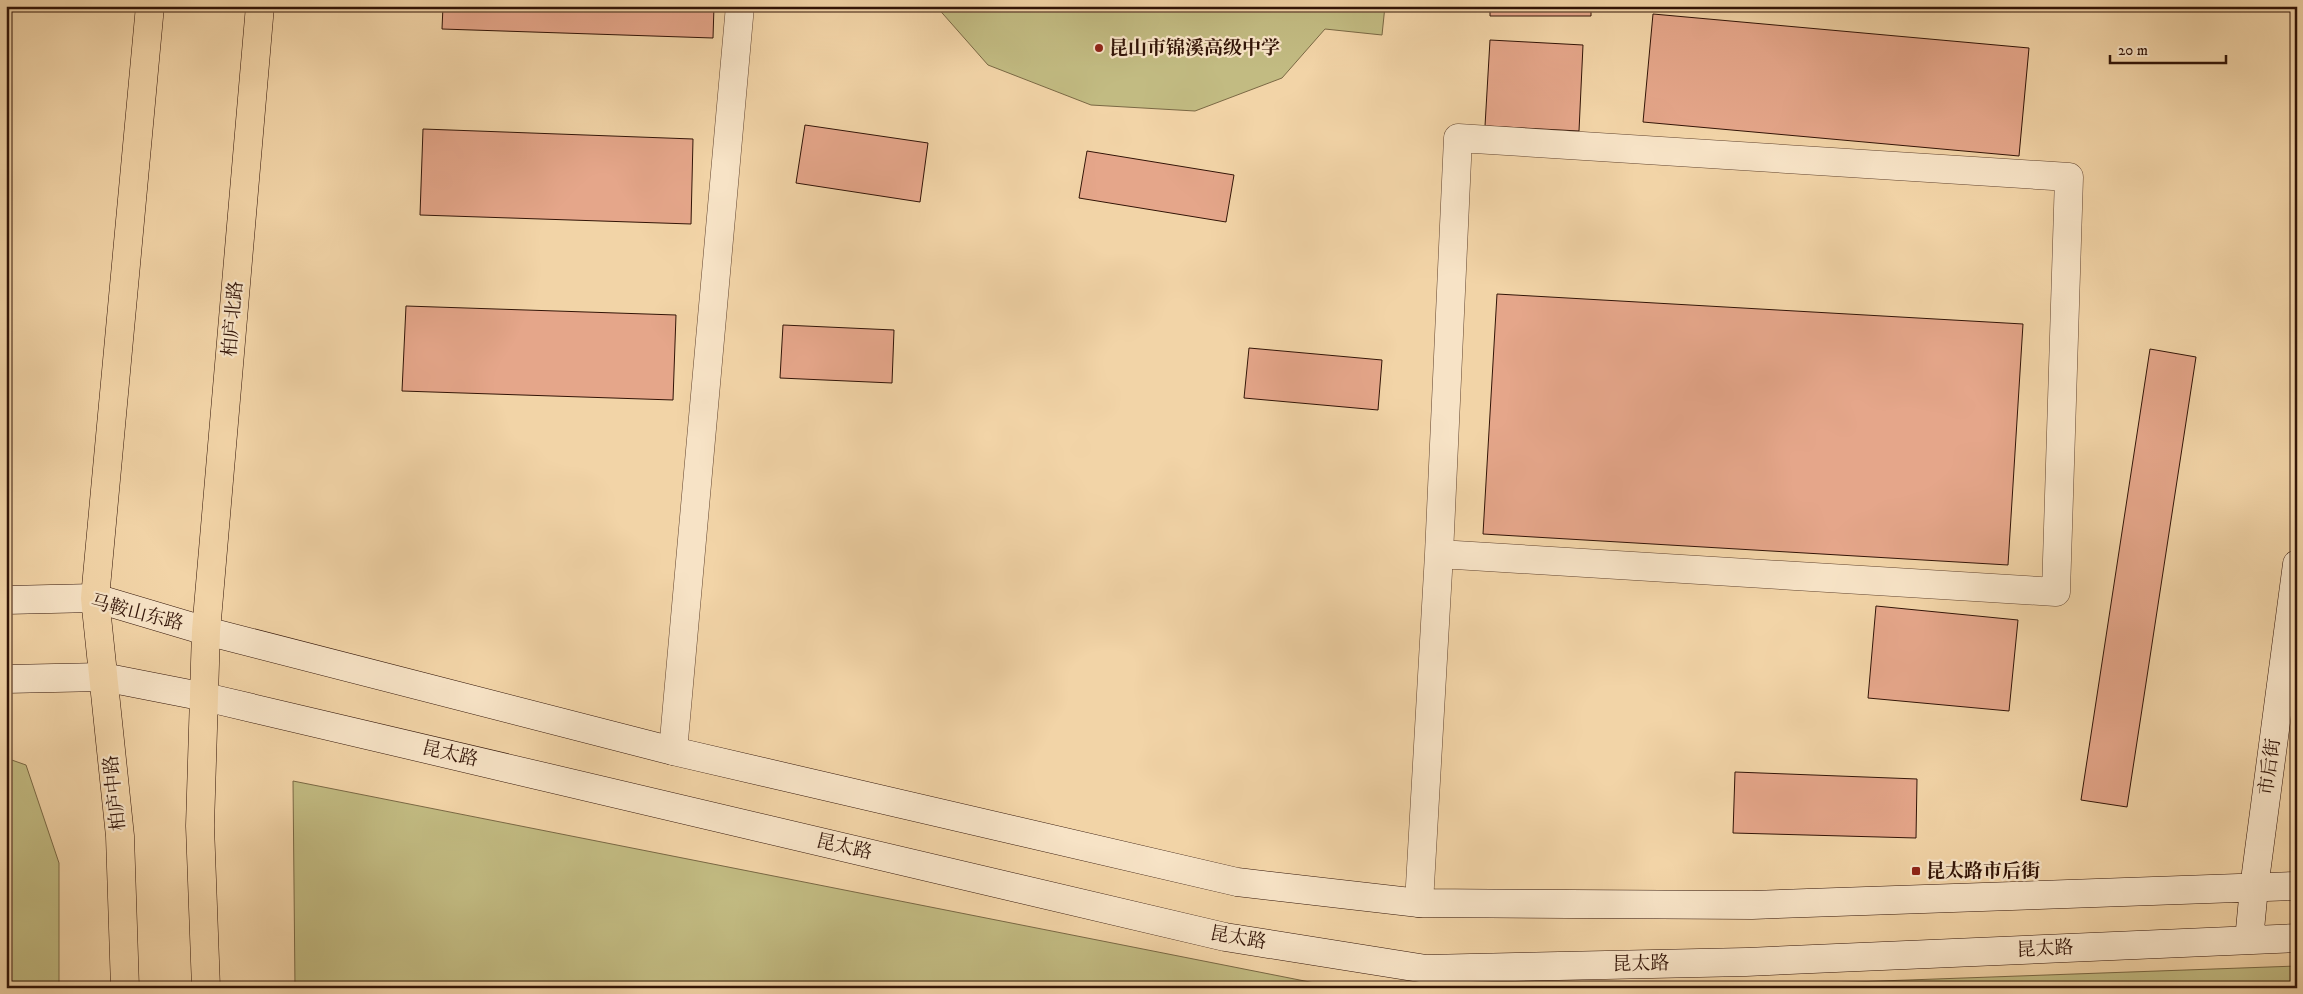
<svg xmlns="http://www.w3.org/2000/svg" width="2303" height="994" viewBox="0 0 2303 994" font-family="'IM FELL DW Pica','Noto Serif SC',serif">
<rect width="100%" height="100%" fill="#f2d4a7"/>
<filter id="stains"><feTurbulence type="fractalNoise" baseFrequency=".004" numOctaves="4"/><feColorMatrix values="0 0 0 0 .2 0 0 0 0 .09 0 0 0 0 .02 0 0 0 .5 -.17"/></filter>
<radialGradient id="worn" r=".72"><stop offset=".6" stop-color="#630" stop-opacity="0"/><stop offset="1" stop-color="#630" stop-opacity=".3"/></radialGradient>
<path fill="#c2bb82" stroke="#7a6844" d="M936 6H1385L1382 35 1325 29 1282 78 1195 111 1091 105 988 65Z
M6 758 26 765 59 863V988H6Z
M293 781 1340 988H295Z
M2297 966V988H1686Z"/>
<path fill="#e5a68a" stroke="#321407" d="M443 6H714L713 38 442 29Z
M1490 6H1591V16H1490Z
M1653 14 2029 48 2019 156 1643 122Z
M1490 40 1583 45 1579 131 1485 126Z
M805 125 928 143 920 202 796 183Z
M423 129 693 139 691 224 420 215Z
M1087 151 1234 175 1226 222 1079 198Z
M1497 294 2023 324 2008 565 1483 534Z
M406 306 676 315 673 400 402 391Z
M783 325 894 330 892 383 780 378Z
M1249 348 1382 360 1378 410 1244 398Z
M2150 349 2196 357 2127 807 2081 800Z
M1876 606 2018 620 2009 711 1868 698Z
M1735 772 1917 779 1916 838 1733 833Z"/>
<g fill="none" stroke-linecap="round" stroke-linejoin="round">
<g stroke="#62442f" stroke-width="29">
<path id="street" d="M673 751 740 6
M1419 903 1439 554 1458 138 2069 177 2056 592 1439 554"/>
</g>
<g stroke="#321407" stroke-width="29">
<path id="secondary" d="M6 600 95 598 206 631 673 751 1237 882 1419 903 1752 905 2297 886
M6 679 103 677 205 697 1225 937 1426 969 1746 962 2297 938
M2249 940 2254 888 2297 564"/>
</g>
<g stroke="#321407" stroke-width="29">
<path id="primary" d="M125 988 120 836 95 598 150 6
M206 988 200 826 206 631 260 6"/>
</g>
<use href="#street" stroke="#f7e3c6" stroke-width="28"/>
<use href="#secondary" stroke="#f7e3c6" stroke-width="28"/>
<use href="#primary" stroke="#f2d4a7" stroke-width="28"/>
</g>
<g fill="#8f2418" stroke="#f7e3c6" stroke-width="2">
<circle cx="1099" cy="48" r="5"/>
<rect x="1911" y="866" width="10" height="10" rx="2.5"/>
</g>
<g text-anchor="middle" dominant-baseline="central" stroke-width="4.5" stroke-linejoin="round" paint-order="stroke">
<g font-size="19" font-weight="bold" fill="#321407" stroke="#f7e3c6" text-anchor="start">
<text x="1109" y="48">昆山市锦溪高级中学</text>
<text x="1926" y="871">昆太路市后街</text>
</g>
<g font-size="19" fill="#321407" stroke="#f7e3c6">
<text transform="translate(233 319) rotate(-85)">柏庐北路</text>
<text transform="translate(137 613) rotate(14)">马鞍山东路</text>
<text transform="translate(450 754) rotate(13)">昆太路</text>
<text transform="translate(2270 767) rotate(-82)">市后街</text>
<text transform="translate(115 793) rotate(-96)">柏庐中路</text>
<text transform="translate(844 847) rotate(13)">昆太路</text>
<text transform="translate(1238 938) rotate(10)">昆太路</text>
<text transform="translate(2045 949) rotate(-3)">昆太路</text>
<text transform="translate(1641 964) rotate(-1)">昆太路</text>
</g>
</g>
<rect width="2303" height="994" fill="none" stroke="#f2d4a7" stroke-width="25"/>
<rect x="8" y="8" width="2288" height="979" fill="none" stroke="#321407" stroke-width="2.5"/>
<rect x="12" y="12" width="2278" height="969" fill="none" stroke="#321407"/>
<path d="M2110 55v8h116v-8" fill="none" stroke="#321407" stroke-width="2.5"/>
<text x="2118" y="55" font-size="15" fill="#321407" stroke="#f7e3c6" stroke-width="4" paint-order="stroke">20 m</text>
<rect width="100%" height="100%" filter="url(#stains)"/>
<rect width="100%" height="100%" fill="url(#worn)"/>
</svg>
